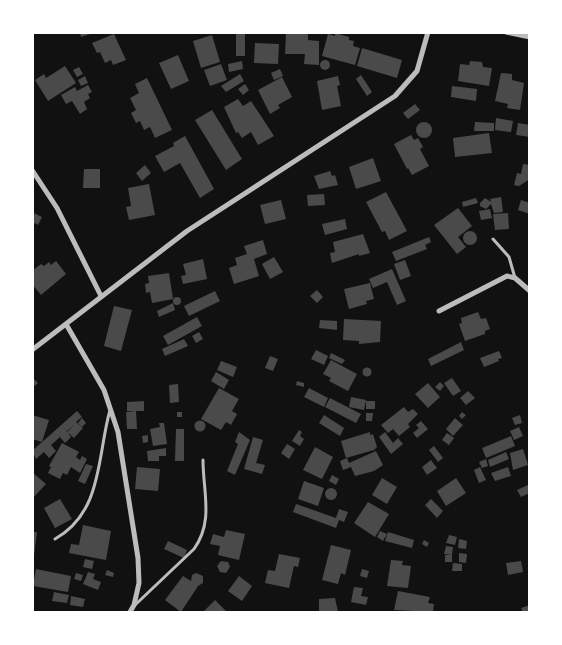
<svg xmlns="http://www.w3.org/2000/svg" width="562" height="645" viewBox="0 0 562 645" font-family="Roboto,sans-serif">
<rect width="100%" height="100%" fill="#111"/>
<path fill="#4a4a4a" d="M80 32H93V33L81 37Z
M236 32H245V56H236Z
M286 32H308V40L319 41V65L304 64 305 54H285Z
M335 33 349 37V40L354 41 353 46 360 48 355 65 322 56 328 34 335 36Z
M114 34 126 60 113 65 111 60 105 63 100 52 97 53 92 43Z
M212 35 220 62 201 68 193 41Z
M255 43 279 44 278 64 254 63Z
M362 48 402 60 397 78 357 66Z
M178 55 189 81 171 89 159 63Z
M320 65a5 5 0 1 1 10 0a5 5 0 1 1-10 0Z
M242 61 243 69 229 72 228 64Z
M470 61 482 62 483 67 492 68 489 86 458 81 460 64 469 65Z
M221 64 227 80 210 86 204 70Z
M65 66 76 83 48 101 35 80 44 74 46 78Z
M79 67 83 74 77 77 73 70Z
M280 69 283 76 274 80 271 73Z
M501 73 512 74V80L524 83 520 110 507 108 508 104 495 101Z
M240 74 244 81 226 92 221 86Z
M361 75 372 92 367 96 356 79Z
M85 76 88 83 81 86 78 80Z
M338 76 340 85 337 86 341 106 322 110 317 81Z
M282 77 292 97 278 105 280 108 270 114 258 90Z
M147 78 172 130 155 138 150 127 144 130 140 121 136 123 131 113 136 110 130 98 139 93 135 84Z
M245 84 249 90 243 95 238 89Z
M88 85 92 92 88 94 90 98 84 102 87 109 80 114 72 101 66 104 61 95 75 87 77 91Z
M452 86 477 89 476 101 451 97Z
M238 99 243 106 251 101 274 136 258 145 251 132 242 138 238 132 236 133 224 107Z
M415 104 420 110 408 119 403 113Z
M212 110 242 159 226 170 195 120Z
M496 118 513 121 511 132 495 130Z
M475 122 494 123V131H474Z
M416 130a8 8 0 1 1 16 0a8 8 0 1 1-16 0Z
M518 123 530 125V137L516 135Z
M489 133 492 153 455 157 453 138Z
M411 135 414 140 418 138 423 147 420 149 429 166 412 175 408 168 407 169 394 144Z
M185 136 214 189 200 198 180 163 164 172 155 156 174 146 173 143Z
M373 158 381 181 356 189 349 167Z
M523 164 530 165V179L519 186 514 185 517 173 521 174Z
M145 165 151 173 142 181 136 173Z
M84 169H100V188H83Z
M330 171 332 176 335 175 338 185 319 189 314 176Z
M149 184 155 215 129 220 126 207 131 206 128 188Z
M386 192 407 231 389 240 385 231 382 232 366 202Z
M324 194 325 205 308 206 307 195Z
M501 197 503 212 494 213 491 204 486 209 480 206V203L485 198 491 202 490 199Z
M476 198 478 203 463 207 462 202Z
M281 200 286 219 265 224 260 205Z
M521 200 530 203V214L518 210Z
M458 208 472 226 458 237 466 247 457 254 434 225Z
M490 209 491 214 489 215 491 214 492 218 481 220 479 211Z
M32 212 42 217 38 225 35 223 32 228Z
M508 213 509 229 495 230 493 214Z
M345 219 347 229 325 235 322 224Z
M463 238a7 7 0 1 1 14 0a7 7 0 1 1-14 0Z
M363 234 370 253 359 256V254L332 263 330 253 335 252 333 242Z
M429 237 431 242 425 245 427 249 396 261 392 252Z
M263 240 267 254 254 259 259 276 234 284 229 268 237 265 235 258 247 254 244 246Z
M274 257 283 272 270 279 262 264Z
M203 259 207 279 183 284 181 276 186 275 183 264Z
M405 260 411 276 400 280 394 264Z
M56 261 66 274 41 295 32 284 34 276 32 271 41 264 44 266 49 262 51 265Z
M392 269 406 301 397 305 387 282 373 288 369 279Z
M169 273 173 299 152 303 150 292 146 293 145 284 149 283 148 276Z
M370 283 374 299 366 301 367 304 349 309 344 289Z
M317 290 323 297 317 303 310 296Z
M215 291 220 301 189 316 184 306Z
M173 301a4 4 0 1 1 8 0a4 4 0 1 1-8 0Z
M173 303 175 310 159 317 157 311Z
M114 306 132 310 121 351 104 346Z
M478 312 481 319 486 318 490 329 485 331V334L465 341 459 324 462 323 461 318Z
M197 317 202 326 168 345 163 336Z
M344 319 381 321 380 342 359 344V341L343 340Z
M320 320 337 321V330L319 328Z
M199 332 203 339 196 343 192 336Z
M184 339 188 346 165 356 162 349Z
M461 342 464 350 431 366 428 359Z
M316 350 328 356 324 365 311 359Z
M499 351 502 358 498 359 499 361 484 367 480 358Z
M331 353 345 360 342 364 329 358Z
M270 356 278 359 273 371 265 368Z
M331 360 357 374 348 391 329 381 331 378 323 374Z
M221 361 237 367 233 377 217 370Z
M362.5 372a4.5 4.5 0 1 1 9 0a4.5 4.5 0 1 1-9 0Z
M216 372 229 380 224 389 211 381Z
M452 378 461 391 453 396 444 383Z
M34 379 38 383 32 388V381Z
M297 381 304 383V387L296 385Z
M440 382 444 386 440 391 435 387Z
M428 383 440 397 428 408 415 394Z
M178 384 179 402 170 403 169 385Z
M219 388 239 399 232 411 237 414 231 425 226 422 221 430 201 419Z
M309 388 328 398 324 407 304 397Z
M468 391 475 398 466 405 460 398Z
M351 397 366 400 364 410 349 407Z
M330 398 361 414 356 423 325 407Z
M144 401V411H127V402Z
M366 401H375V409H366Z
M404 407 408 412 413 409 418 414 408 424 410 427 399 436 393 429 388 433 381 425Z
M77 411 82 417 76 422 83 428 74 438 67 432 74 425 67 431 65 429 71 437 65 443 60 437 51 445 56 451 49 458 44 452 36 459 32 451Z
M136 411 137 429H127L126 412Z
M177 412H182V417H177Z
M462 412 466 415 462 419 459 416Z
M366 413H373L372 421H366Z
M32 415 49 420 42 442 32 439Z
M324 415 344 428 340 436 319 423Z
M520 415 522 423 515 425 512 418Z
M82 418 86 423 82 427 78 423Z
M455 418 463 425 453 436 446 429Z
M194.5 426a5.5 5.5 0 1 1 11 0a5.5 5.5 0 1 1-11 0Z
M421 421 428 429 417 438 413 433 419 428 416 425Z
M159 423H164L167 444 153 446 150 429 160 427Z
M519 427 523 436 514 440 510 431Z
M176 429H184V461H175Z
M299 430 302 432 300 436 304 439 300 446 292 441Z
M239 432 250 440 235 475 227 471 238 444 235 442Z
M370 432V435L373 434 377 447 374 450 346 458 341 441Z
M385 432 393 443 398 438 403 444 391 454 379 437Z
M447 433 454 438 449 445 442 440Z
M148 435V442L143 443 142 436Z
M511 436 515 446 486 458 482 448Z
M253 437 263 440 256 463 265 465 262 474 244 469Z
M62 443 79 452 76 457 80 460 82 456 87 459 80 473 71 467 67 475 63 473 60 479 48 473 51 467 49 466Z
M287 444 295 449 289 459 281 453Z
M434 446 443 458 438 462 429 450Z
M315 447 333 457 322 479 303 470Z
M166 448V456H159V461H148L147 451Z
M523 449 528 465 513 470 510 453Z
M376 451 383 465 374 471 355 476 351 467 343 470 340 461 347 458 349 463Z
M506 452 509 459 490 467 488 460Z
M486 459 488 466 482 468 479 462Z
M431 460 437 468 427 475 422 467Z
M86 464 93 466 85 484 78 481Z
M137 467 160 469 158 491 135 489Z
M480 467 486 480 479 483 474 470Z
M508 467 511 476 495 481 491 473Z
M32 472 46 484 32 499Z
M332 475 339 479 336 485 329 481Z
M382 478 397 487 387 504 372 495Z
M456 478 466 493 446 506 437 491Z
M304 481 324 488 318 506 298 499Z
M530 484V493L521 497 517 490Z
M325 494a6 6 0 1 1 12 0a6 6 0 1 1-12 0Z
M60 499 72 519 55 528 44 508Z
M431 499 443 511 437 518 425 505Z
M368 502 389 514 375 537 354 523Z
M296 504 336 518 339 509 348 512 344 522 339 520 336 528 293 512Z
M83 525 111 531 106 560 69 553 71 544 79 545Z
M226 530 245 534 239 560 218 555 220 546 210 544 213 534 224 537Z
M380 531 387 534 383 541 377 537Z
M32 532H37L34 556H32Z
M388 532 414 540 412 548 385 541Z
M449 535 457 537 455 545 446 543Z
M459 539 467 541 466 549 458 548Z
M424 540 429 543 427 547 422 544Z
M168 541 187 550 184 558 164 549Z
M331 545 351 550 345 575 341 573 338 584 322 580Z
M446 546 453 547 452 555 444 554Z
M459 553 467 554 466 563 459 562Z
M279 554 300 558 298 567 294 566 289 588 265 583 268 570 275 571Z
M445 555H452V562H445Z
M85 559 94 561 92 569 83 567Z
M391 560 403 561 402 565 411 566 408 588 387 586Z
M221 561 228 562 230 567 226 573 220 572 217 566Z
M521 561 523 572 508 575 506 563Z
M453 563 462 564V571H452Z
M36 569 71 576 68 592 33 586Z
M362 569 369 571 367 578 360 576Z
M107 570 114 573 113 577 105 575Z
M88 572 95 574 93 579 101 582 98 590 83 584Z
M76 573 83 575 81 581 74 579Z
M196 573 203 576V583L198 586 181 612 165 600 183 576 191 581 192 575Z
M239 576 252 586 242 601 228 591Z
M354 587 363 588 361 596 368 597 366 605 351 602Z
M398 591 430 597 428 603 434 604 433 612 394 610Z
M54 592 69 595 67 603 52 601Z
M71 596 85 599 83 607 70 605Z
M335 598 338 612H319V599Z
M215 600 227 612H203Z
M530 605V612H523L521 608Z"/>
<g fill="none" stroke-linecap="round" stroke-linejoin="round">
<path stroke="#bcbcbc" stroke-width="3" d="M493 239 509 257 515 278
M55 539C103 512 97 456 110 410
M135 605 194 549C214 521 203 492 203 460"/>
<path stroke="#bcbcbc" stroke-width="5" d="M506 32 530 37
M32 170 57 208 101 296
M439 311 507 276 515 278 530 291
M66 324 104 390 118 432 138 558 139 583 134 605 130 612
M32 350 187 231 395 96 417 71 428 32"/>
</g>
<rect width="562" height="645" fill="none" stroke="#ffffff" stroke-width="68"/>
</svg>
